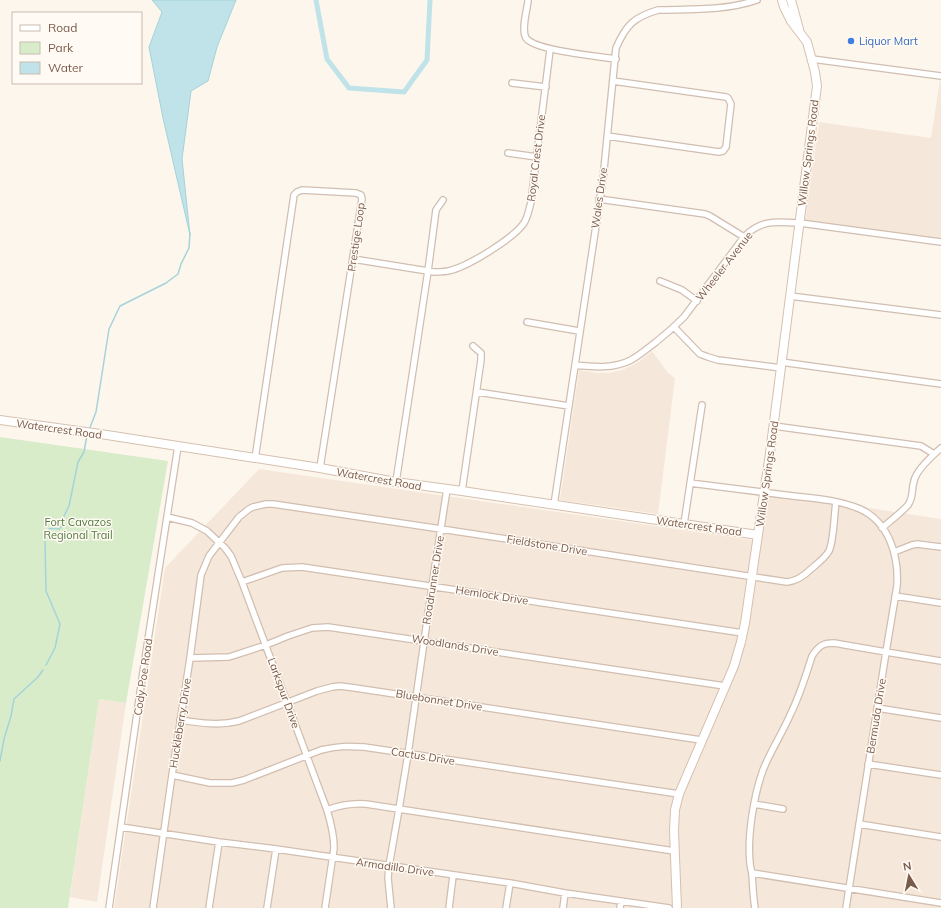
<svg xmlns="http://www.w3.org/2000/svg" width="941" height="908" viewBox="0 0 941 908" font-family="Mulish,sans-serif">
<rect width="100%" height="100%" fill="#fdf6ec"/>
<path fill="#f5e8da" d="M940 80H941V240L805 221 819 122 931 138Z
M652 351 668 373 675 378 658 514 560 500 579 370 597 373H609L622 370 639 362Z
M259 469 752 540 764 492 941 519V908H114L165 568Z
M99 699 126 703 97 902 70 897Z"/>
<path fill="#d8ecc9" d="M0 437 168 461 126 703 99 699 68 908H0Z"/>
<path fill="#bfe3e8" stroke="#a5d3da" d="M152 0H236L217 47 208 81 191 91 182 159 190 235 163 118 149 47 162 12Z"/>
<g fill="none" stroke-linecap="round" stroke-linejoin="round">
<path stroke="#a5d3da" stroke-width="1.5" d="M89 430 96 412 109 329 120 306 166 283 178 274 181 264 189 248 190 233
M46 665 55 648 60 624 46 591 45 540 49 529 54 528 59 529 62 526 64 516 69 506 78 462 84 452 87 435
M0 761 4 739 11 716 14 699 38 677 43 670"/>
<path stroke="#bfe3e8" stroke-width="5" d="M316 0 327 59 349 88 404 92 427 60 430 0"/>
<g stroke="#d1beb0" stroke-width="8">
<path id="street" d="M528 1C527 10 521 30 526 38 535 51 598 56 616 59
M812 59 941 76
M512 83 546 87
M607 136 719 152 723 151 726 147 731 104 728 98 726 97 613 81
M508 153 537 157
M599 199 705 214 710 216 744 237
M353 259 434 272C440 272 446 272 452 270 470 265 514 238 524 223 528 217 529 209 531 202L550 50
M660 281 682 290 697 301
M790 296 941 315
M527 322 579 331
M674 327 700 354 708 357 718 360 781 368
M781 362 941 384
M575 365C593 367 614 369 631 360 640 355 648 348 656 342 666 334 675 326 684 317L744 237C761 219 777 222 800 223L941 242
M477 392 569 406
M774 426 921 446 934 454
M255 459 294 195 297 192 302 190 356 193 361 195 362 199 320 468
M396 482 428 271 436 210 443 200
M690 483C722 487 753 491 785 495 809 498 837 499 860 509 889 522 899 556 897 586L886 652 846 908
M462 491 481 360V353L473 346
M554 505 603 179 616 48C626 25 634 17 658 10 691 9 725 11 757 0
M167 517 192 523 207 531 225 548 231 556 242 582 327 810C331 823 334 834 334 848L325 908
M684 524 702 405
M882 528C889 522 902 512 908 505 914 496 911 491 914 481 916 471 933 455 941 448
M894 552 912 545 917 544 941 547
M242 582 282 568 302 567 743 633
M895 596 941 603
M190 658 229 657 266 645 288 636 312 628 328 627 725 686
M877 708 941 718
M180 720C200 723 219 726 239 721L317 691 332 687 340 686 355 688 701 740
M868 764 941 775
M172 775 210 783H232L244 780 321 750C338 746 347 746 364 747L679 794
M754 804 783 809
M327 810C340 805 352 803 366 804L674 851
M859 824 941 837
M121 827 219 842 276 849 510 883 565 893 669 908
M752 873 941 903
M109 908 143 672 178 446
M153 908 172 775 190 658 201 575 209 556 239 517 249 509 253 507 266 504H273L441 529 787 582C797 581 804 576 811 569 817 564 825 558 829 551 834 540 834 515 836 502
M209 908 219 842
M267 908 276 849
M391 908 388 878 389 866 399 809 408 754 432 586 447 489
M449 908 453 876
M506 908 510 883
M563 908 565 893
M620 908 621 901
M755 908C753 897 753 886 752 875 752 871 750 867 750 863 747 836 754 795 763 770 771 750 783 732 791 713 800 695 806 675 812 656 819 646 822 643 834 643L886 652 941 661"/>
</g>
<g stroke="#d6c0b0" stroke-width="10">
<path id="secondary" d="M791 0 799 29
M0 420 107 435 320 468 396 482 462 491 758 535
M677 908 674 831 675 810 679 794 734 666 741 642 745 623 770 453 816 94 817 86 815 72 807 42 791 21 784 7 782 0"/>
</g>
<use href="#street" stroke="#fff" stroke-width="5.5"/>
<use href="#secondary" stroke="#fff" stroke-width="8"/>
</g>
<circle fill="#3f7fe0" stroke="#fffaf3" stroke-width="1.5" cx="851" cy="41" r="4"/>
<g text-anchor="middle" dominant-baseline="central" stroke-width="3" stroke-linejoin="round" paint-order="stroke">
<g font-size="11" fill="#366cbe" stroke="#fffaf3" text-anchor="start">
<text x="859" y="41">Liquor Mart</text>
</g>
<g font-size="11" fill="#7a5c4d" stroke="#fffaf3">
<text transform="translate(808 153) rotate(-83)">Willow Springs Road</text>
<text transform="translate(536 158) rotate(-83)">Royal Crest Drive</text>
<text transform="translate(599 198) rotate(-82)">Wales Drive</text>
<text transform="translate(356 237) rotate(-82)">Prestige Loop</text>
<text transform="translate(724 266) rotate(-52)">Wheeler Avenue</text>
<text transform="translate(59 429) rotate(8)">Watercrest Road</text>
<text transform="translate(767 474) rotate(-82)">Willow Springs Road</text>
<text transform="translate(379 479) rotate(10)">Watercrest Road</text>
<text transform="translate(699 526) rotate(8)">Watercrest Road</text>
<text transform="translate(547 545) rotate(9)">Fieldstone Drive</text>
<text transform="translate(433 580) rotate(-81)">Roadrunner Drive</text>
<text transform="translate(492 595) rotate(9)">Hemlock Drive</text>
<text transform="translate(455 645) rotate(9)">Woodlands Drive</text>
<text transform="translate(143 677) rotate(-82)">Cody Poe Road</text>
<text transform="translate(284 693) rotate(70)">Larkspur Drive</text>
<text transform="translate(439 700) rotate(9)">Bluebonnet Drive</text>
<text transform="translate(876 716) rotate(-81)">Bermuda Drive</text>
<text transform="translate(180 723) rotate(-81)">Huckleberry Drive</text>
<text transform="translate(423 756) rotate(9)">Cactus Drive</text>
<text transform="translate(395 867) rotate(8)">Armadillo Drive</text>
</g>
<g font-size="11" fill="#537a41" stroke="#fffaf3">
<text x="78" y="522">Fort Cavazos<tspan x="78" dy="13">Regional Trail</tspan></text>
</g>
</g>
<rect x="12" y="12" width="130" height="72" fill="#fffaf3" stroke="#cabbb1"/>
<rect x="20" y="25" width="20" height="6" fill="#ffffff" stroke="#cabbb1"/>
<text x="48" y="32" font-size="12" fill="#7a5c4d">Road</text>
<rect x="20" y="42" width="20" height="12" fill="#d8ecc9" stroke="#cabbb1"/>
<text x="48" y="52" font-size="12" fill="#7a5c4d">Park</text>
<rect x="20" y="62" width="20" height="12" fill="#bfe3e8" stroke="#cabbb1"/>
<text x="48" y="72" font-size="12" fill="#7a5c4d">Water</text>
<g transform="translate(909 876) rotate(350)" stroke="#fffaf3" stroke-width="3" paint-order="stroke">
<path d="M0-3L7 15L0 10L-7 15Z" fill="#7a5c4d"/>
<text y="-6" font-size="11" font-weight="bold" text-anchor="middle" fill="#7a5c4d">N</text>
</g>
</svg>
